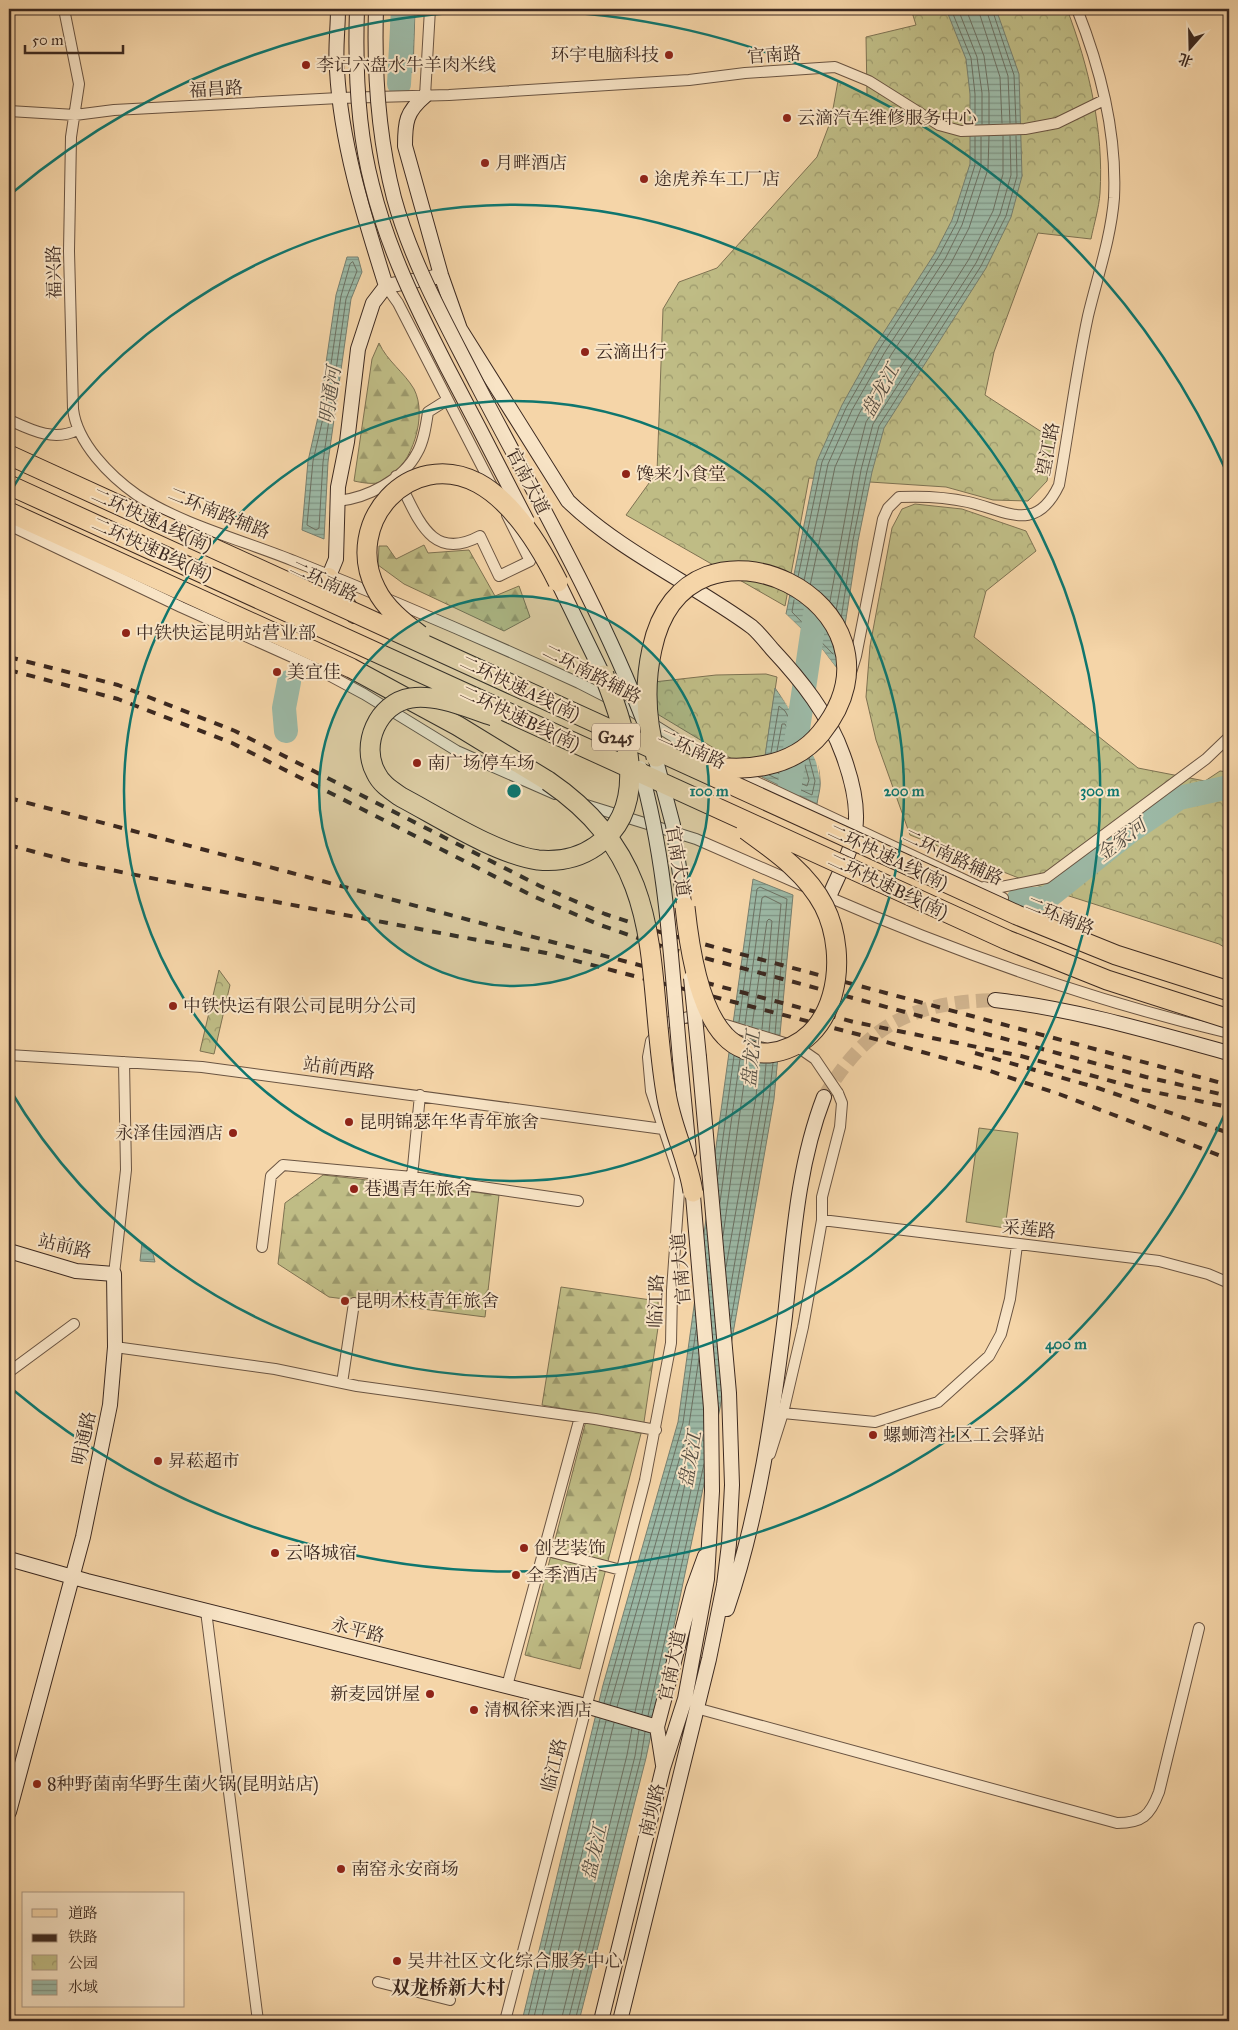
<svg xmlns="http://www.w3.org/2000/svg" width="1238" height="2030" viewBox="0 0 1238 2030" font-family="'IM FELL Great Primer','Noto Serif SC',serif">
<defs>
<pattern id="forest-firs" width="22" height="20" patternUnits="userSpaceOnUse" patternTransform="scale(1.25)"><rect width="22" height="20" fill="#bfbc85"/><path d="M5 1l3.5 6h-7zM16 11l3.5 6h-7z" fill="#9c996c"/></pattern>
<pattern id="park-crowns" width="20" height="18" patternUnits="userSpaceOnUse" patternTransform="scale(1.25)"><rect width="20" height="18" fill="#bfbc85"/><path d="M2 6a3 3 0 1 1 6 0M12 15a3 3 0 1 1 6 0" fill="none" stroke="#9c996c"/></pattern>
<pattern id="water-rules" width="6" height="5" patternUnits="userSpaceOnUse" patternTransform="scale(1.25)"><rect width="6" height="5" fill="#9cb9a6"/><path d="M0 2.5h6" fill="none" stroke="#809687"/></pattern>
</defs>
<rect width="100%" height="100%" fill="#f5d5a8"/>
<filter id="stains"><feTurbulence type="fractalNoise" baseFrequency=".004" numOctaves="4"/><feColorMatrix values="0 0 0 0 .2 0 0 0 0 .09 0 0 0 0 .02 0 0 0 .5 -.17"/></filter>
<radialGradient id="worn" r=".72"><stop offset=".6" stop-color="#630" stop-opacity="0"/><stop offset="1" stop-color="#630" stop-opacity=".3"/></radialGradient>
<path fill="#bfbc85" stroke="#7e7252" d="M979 1128 1018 1133 1005 1228 966 1222Z"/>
<path fill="url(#forest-firs)" stroke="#7e7252" d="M379 343C387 361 404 372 414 389 428 416 412 463 388 479 378 486 364 483 354 481L372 359Z
M424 545 428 553 469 550 495 596 519 586 530 617 504 631 404 584 378 565 379 546H387L396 559Z
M323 1175 499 1195 485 1317 329 1297 278 1264 285 1203Z
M561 1287 658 1301 659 1321 644 1422 580 1669 525 1655 588 1413 542 1405Z"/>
<path fill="url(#park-crowns)" stroke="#7e7252" d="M911 9H1067C1089 67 1104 131 1100 193 1099 208 1094 224 1091 239L1038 233 994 352 985 395 1054 440 1047 481 1028 501 993 500 946 487 809 478 785 606 626 515 657 472 663 309 679 282 717 268 817 157 831 120 838 81 867 95 866 37 916 25Z
M915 504 962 509 1026 531 1036 551 986 591 974 637 1138 768 1205 781 1220 771 1229 772V950L1219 944 1044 888 910 835 876 740 866 697 870 646 892 528 902 509Z
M766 674 777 677 762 777 659 715 630 694H638L636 684 716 675Z
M219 970 230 985 214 1054 200 1051Z"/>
<path fill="url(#water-rules)" stroke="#767f70" d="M392 9H415L413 72 399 77 389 72Z
M946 9H996L1019 74 1022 176 1011 217 986 268 884 428 872 472 858 541 838 670 822 649 786 614 817 461 842 405 875 346 935 253 952 220 970 164V94L966 59Z
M347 257H358L362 272 351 299 328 462 324 539 302 530 308 461 318 417 336 295Z
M775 688C792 712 819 750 820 780 821 788 818 796 817 804L762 777Z
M753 879 793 895 774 1099 720 1408 646 1758 579 2021H522L603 1685 678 1422Z
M142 1242 152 1250 155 1262 140 1261Z"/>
<path fill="#f5d5a8" d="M786 614 822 649 838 670 836 671 820 651 785 617Z
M775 686 806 733 818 761 820 780 816 762 804 734Z"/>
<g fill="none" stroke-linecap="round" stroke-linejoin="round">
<path stroke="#6c7163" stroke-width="1" d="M397 9 394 68 400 72 408 68 410 9
M951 9 971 58 975 94V124
M958 9 977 57 982 93V124
M966 9 984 56 989 93V124
M978 9 1000 77 1002 123
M986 9 1008 76 1010 123
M992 9 1014 75 1016 123
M353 262 357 271 346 299 323 462 319 528 316 530 307 525 313 461 323 418 341 296 350 264Z
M798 577 822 462 846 408 880 348 939 256 957 222 975 165V137
M804 581 828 464 852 410 885 352 945 259 962 225 981 167V137
M810 586 835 467 859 414 891 355 951 263 969 228 988 169 989 136
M794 600 792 612 833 654
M830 601 854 469 866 422 969 259 993 211 1003 174V136
M836 611 861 470 873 424 976 263 1000 214 1011 175 1010 136
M841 619 853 540 867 471 879 426 981 266 1006 216 1017 176 1016 136
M777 751 782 724H785L795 742
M771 753 779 706 785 711 800 738
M778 773 807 786 809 780 804 762
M769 775 812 795 815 781 809 758
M739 1022 757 889 760 887 787 899 775 1034
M745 1024 762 898 765 896 781 904 769 1032
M752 1026 767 921 769 919 772 921 762 1029
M718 1175 734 1056
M720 1202 740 1059
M723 1236 747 1061
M726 1267 756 1097 759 1063
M729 1296 763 1098 766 1064
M731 1320 769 1099 773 1063
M604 1703 683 1423 696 1330
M610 1705 689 1425 699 1358
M617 1707 680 1483 683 1482 685 1484 635 1712
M642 1714 703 1435
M648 1716 704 1464
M527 2021 600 1719
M533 2021 606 1721
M541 2021 614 1723
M561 2021 627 1755 632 1728
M568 2021 635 1756 639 1730
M575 2021 641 1757 645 1732"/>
<path stroke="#9cb9a6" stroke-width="24" d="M399 84 403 9
M286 731 284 708 289 682
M789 790 816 607
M1018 900 1047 898 1132 830 1179 798 1229 787"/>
<path stroke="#d0b38d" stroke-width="14" stroke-dasharray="14 7" stroke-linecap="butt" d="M824 1097C866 1025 913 1002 995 1000"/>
<g stroke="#6a5442" stroke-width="12">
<path id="street" d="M64 9 79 84 71 137 69 251 73 409C77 443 110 476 137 495 180 524 245 541 294 561 390 599 485 640 579 683L622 705 711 760
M425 96 430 9
M9 111 75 115 114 110 339 98 449 95 689 80 745 73 835 67 869 81 939 125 961 131 1025 129 1057 123 1104 100
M386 286 398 303 493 488
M9 420C31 430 54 442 77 430
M396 476C417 513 428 564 480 536L499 576 530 561 507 515
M338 501C367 498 403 480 417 453 424 441 426 425 428 412L447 400
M9 525 181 607 310 665 364 694 457 751 555 794
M849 679 856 656 883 519 888 508 899 497C921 496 946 497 968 502 1007 511 1036 534 1059 485 1069 429 1076 372 1088 316 1097 278 1111 238 1114 198 1117 134 1100 67 1077 9
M733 771 1003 898
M583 804 696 839 806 887
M984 887 991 889 1046 878 1206 759 1229 737
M824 895C955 952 1090 1000 1229 1033
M9 1055 202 1067 663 1129
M412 1177 420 1095
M822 1220 1159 1261 1208 1274 1229 1283
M262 1247 271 1176 283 1165 412 1177 578 1201
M114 1274 126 1170 124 1062
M115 1347 275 1369 357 1386 595 1419 656 1430
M9 1372 74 1324
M342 1383 354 1303
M783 1413 875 1422 938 1402 989 1356 1001 1334 1010 1299 1017 1245
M770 1454 783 1413 803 1327 822 1220V1197L840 1127 842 1103 838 1093
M544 1550 621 1570
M206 1611 258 2021
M507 1686 580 1417
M696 1708 1117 1823C1142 1823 1150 1816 1159 1792L1199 1628
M378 1982 450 2000
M505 2021 645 1480 671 1343 672 1290 680 1178 651 1091 648 1057 651 1041 666 1023 688 1017 726 1025 791 1045"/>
</g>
<g stroke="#3c2920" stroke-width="16">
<path id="secondary" d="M338 9C338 29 335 50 337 70 341 144 364 216 386 286
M425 96C406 112 405 122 405 146L441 275 460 329 568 501C621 552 692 583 752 627 759 633 766 642 772 649 801 680 829 715 843 755 851 777 859 806 855 830 851 853 838 875 829 897
M329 576 336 559 338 487 347 442 358 349 373 303 386 286 435 277
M995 1000C1075 1009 1152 1032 1229 1053
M680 1059 689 1152
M9 1251 76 1271 114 1274 115 1347 110 1405 83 1537 9 1812
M9 1559 87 1581 586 1706 657 1727
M727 1609C759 1515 773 1414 785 1316 793 1243 797 1167 824 1097
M663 1765 657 1727 693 1589 705 1556
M601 2021 663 1768 685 1699 707 1579 712 1491 711 1408 692 1184
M620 2021 709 1659 724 1585 729 1544 732 1485 729 1393 699 1057"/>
</g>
<g stroke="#3c2920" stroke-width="18">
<path id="primary" d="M329 576 354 615"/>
</g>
<g stroke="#3c2920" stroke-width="21">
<path id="highway" d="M9 512 351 668 458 726 548 781"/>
</g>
<use href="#street" stroke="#f8e4c6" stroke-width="10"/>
<use href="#secondary" stroke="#f8e4c6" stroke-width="14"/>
<use href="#primary" stroke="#f5d5a8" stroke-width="16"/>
<use href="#highway" stroke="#f5d5a8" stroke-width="19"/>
<path stroke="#3c2920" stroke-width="4" stroke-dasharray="9 9" stroke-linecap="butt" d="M9 657 118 685 235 731 540 886 605 914 666 934 1229 1085
M9 670 118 699 232 743 535 897 600 925 664 947 1146 1077 1229 1096
M9 798 854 1022 1021 1056 1144 1090 1229 1107
M9 845 76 863 166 881 546 953 868 1037 987 1070 1059 1094 1229 1159
M975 1053 1098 1088 1229 1133"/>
<g stroke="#6a5442" stroke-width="12" stroke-linecap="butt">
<path id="street-bridge" d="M802 1050 815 1059 838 1093"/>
</g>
<g stroke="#3c2920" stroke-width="16" stroke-linecap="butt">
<path id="secondary-bridge" d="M357 9C355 68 357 128 372 185 388 250 417 308 447 367 474 418 501 470 527 521
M376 9C374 72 378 136 394 198 412 264 447 325 478 386 536 497 600 607 645 724
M554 574 607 683
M653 749 673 825 686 917
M640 768C667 863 671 961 680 1059
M691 978 699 1057"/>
</g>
<g stroke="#3c2920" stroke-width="21" stroke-linecap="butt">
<path id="highway-bridge" d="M9 455 1017 915 1116 955 1229 991
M9 485 1007 940 1107 980 1229 1019
M420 635C404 623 385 608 376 589 342 523 410 447 478 483 513 502 541 548 558 582
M493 716C468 708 437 694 411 698 378 703 360 745 376 773 381 784 391 790 401 797 439 817 496 854 538 860 559 862 579 858 596 846 653 806 625 727 604 675
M656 757C646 722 644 685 652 649 686 488 924 605 821 733 792 769 741 773 699 764
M548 781C670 864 645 967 666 1093 671 1127 688 1158 693 1192
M685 907C689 945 698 1008 725 1036 736 1048 753 1054 769 1053 838 1045 850 957 824 906 807 873 775 851 746 830"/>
</g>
<use href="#street-bridge" stroke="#f8e4c6" stroke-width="10"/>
<use href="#secondary-bridge" stroke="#f8e4c6" stroke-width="14"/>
<use href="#highway-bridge" stroke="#f5d5a8" stroke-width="19"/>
</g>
<circle cx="514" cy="791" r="195" fill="#0f766e" fill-opacity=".12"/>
<g fill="none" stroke="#0f766e" stroke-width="2.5">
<circle cx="514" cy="791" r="195"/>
<circle cx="514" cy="791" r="390"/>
<path d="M9 494A586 586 0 1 1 9 1088"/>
<path d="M1227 1109A781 781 0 0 1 12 1389M12 193A781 781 0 0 1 1227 473"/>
</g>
<g fill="#8f2418" stroke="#f8e4c6" stroke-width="2">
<circle cx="669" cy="55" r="5"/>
<circle cx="306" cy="65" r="5"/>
<circle cx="787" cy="118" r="5"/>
<circle cx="485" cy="163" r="5"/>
<circle cx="644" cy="179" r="5"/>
<circle cx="585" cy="352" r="5"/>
<circle cx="626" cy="474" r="5"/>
<circle cx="126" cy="633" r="5"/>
<circle cx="277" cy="672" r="5"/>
<circle cx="417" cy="763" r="5"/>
<circle cx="173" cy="1006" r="5"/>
<circle cx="349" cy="1122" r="5"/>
<circle cx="233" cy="1133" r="5"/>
<circle cx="354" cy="1189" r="5"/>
<circle cx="345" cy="1301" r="5"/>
<circle cx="873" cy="1435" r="5"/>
<circle cx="158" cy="1461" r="5"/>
<circle cx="524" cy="1548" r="5"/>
<circle cx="275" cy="1553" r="5"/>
<circle cx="516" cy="1575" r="5"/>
<circle cx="430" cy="1694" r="5"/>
<circle cx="474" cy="1710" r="5"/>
<circle cx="37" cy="1784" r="5"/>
<circle cx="341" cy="1869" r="5"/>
<circle cx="397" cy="1961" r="5"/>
</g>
<g text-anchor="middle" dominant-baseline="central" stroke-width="4" stroke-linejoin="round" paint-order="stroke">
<rect fill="#f8e4c6" stroke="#746152" stroke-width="1" x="592" y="723.5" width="48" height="27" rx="4"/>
<g font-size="16" font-weight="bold" fill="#3c2920">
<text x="616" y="737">G245</text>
</g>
<g font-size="18" fill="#3c2920" stroke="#f8e4c6" text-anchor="start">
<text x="659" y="55" text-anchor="end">环宇电脑科技</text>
<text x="316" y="65">李记六盘水牛羊肉米线</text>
<text x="797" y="118">云滴汽车维修服务中心</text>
<text x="495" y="163">月畔酒店</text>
<text x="654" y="179">途虎养车工厂店</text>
<text x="595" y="352">云滴出行</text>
<text x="636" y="474">馋来小食堂</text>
<text x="136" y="633">中铁快运昆明站营业部</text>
<text x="287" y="672">美宜佳</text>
<text x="427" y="763">南广场停车场</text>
<text x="183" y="1006">中铁快运有限公司昆明分公司</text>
<text x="359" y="1122">昆明锦瑟年华青年旅舍</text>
<text x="223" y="1133" text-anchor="end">永泽佳园酒店</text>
<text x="364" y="1189">巷遇青年旅舍</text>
<text x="355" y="1301">昆明木枝青年旅舍</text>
<text x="883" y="1435">螺蛳湾社区工会驿站</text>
<text x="168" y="1461">昇菘超市</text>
<text x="534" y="1548">创艺装饰</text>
<text x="285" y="1553">云咯城宿</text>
<text x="526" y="1575">全季酒店</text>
<text x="420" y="1694" text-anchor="end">新麦园饼屋</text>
<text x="484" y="1710">清枫徐来酒店</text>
<text x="47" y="1784">8种野菌南华野生菌火锅(昆明站店)</text>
<text x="351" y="1869">南窑永安商场</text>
<text x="407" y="1961">吴井社区文化综合服务中心</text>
</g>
<g font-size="18" fill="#3c2920" stroke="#f8e4c6">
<text transform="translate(774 55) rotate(-4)">官南路</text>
<text transform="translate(216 89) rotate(-3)">福昌路</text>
<text transform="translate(54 272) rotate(-91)">福兴路</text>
<text transform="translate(1048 449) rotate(-79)">望江路</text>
<text transform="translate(528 481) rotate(63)">官南大道</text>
<text transform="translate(219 513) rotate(22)">二环南路辅路</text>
<text transform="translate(152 520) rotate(24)">二环快速A线(南)</text>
<text transform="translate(152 549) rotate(24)">二环快速B线(南)</text>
<text transform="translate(324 581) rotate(25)">二环南路</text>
<text transform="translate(592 674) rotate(27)">二环南路辅路</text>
<text transform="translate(520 688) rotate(25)">二环快速A线(南)</text>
<text transform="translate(520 718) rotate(25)">二环快速B线(南)</text>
<text transform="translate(692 749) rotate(24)">二环南路</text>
<text transform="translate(888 857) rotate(25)">二环快速A线(南)</text>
<text transform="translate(953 857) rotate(25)">二环南路辅路</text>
<text transform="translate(678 861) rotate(81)">官南大道</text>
<text transform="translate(888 886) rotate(25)">二环快速B线(南)</text>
<text transform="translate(1060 916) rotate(22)">二环南路</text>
<text transform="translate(339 1068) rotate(7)">站前西路</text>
<text transform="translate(1029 1229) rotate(6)">采莲路</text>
<text transform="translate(65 1246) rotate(13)">站前路</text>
<text transform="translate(681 1269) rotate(-95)">官南大道</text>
<text transform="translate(656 1301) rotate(-88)">临江路</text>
<text transform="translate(84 1438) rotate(-78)">明通路</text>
<text transform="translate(358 1630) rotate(14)">永平路</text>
<text transform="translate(672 1666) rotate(-78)">官南大道</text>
<text transform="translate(554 1765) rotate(-76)">临江路</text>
<text transform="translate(652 1810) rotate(-76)">南坝路</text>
</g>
<g font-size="19" font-style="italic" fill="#544d42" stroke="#f8e4c6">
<text transform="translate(880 391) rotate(-61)">盘龙江</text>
<text transform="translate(330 395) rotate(-82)">明通河</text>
<text transform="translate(1121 840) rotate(-37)">金家河</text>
<text transform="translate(751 1059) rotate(-85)">盘龙江</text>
<text transform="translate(690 1459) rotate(-80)">盘龙江</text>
<text transform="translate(594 1852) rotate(-77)">盘龙江</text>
</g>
<g font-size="19" font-weight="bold" fill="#3c2920" stroke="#f8e4c6">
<text x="448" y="1987">双龙桥新大村</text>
</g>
</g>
<circle cx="514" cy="791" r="8" fill="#0f766e" stroke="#f8e4c6" stroke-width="2.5"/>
<g font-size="15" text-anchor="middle" font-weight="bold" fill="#0f766e" stroke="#f8e4c6" stroke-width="4" stroke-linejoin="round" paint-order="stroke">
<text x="709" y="796">100 m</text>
<text x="904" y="796">200 m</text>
<text x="1100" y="796">300 m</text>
<text x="1066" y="1349">400 m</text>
</g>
<rect width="1238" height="2030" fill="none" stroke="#f5d5a8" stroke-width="30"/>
<rect x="10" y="10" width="1218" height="2010" fill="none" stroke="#3c2920" stroke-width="2.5"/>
<rect x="15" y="15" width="1208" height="2000" fill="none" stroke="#3c2920"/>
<rect x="22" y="1892" width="162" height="115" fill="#f8e4c6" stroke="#ad9984"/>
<rect x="32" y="1909" width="25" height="8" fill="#f5d5a8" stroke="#ad9984"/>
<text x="68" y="1918" font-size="15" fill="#3c2920">道路</text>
<rect x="32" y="1934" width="25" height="8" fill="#3c2920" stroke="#ad9984"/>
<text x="68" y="1942" font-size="15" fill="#3c2920">铁路</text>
<rect x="32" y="1955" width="25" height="15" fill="url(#park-crowns)" stroke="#ad9984"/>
<text x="68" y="1968" font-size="15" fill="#3c2920">公园</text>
<rect x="32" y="1980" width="25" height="15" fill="url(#water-rules)" stroke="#ad9984"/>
<text x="68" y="1992" font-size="15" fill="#3c2920">水域</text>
<g transform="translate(1190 48) rotate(200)" stroke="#f8e4c6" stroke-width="4" paint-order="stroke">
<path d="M0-4L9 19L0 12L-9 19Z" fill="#3c2920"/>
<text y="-8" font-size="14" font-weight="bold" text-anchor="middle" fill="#3c2920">北</text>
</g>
<path d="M25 45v8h98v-8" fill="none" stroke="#3c2920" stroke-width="2.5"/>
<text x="32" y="45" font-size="15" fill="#3c2920" stroke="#f8e4c6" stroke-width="4" paint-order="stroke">50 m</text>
<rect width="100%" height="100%" filter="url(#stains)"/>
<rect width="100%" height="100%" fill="url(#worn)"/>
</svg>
